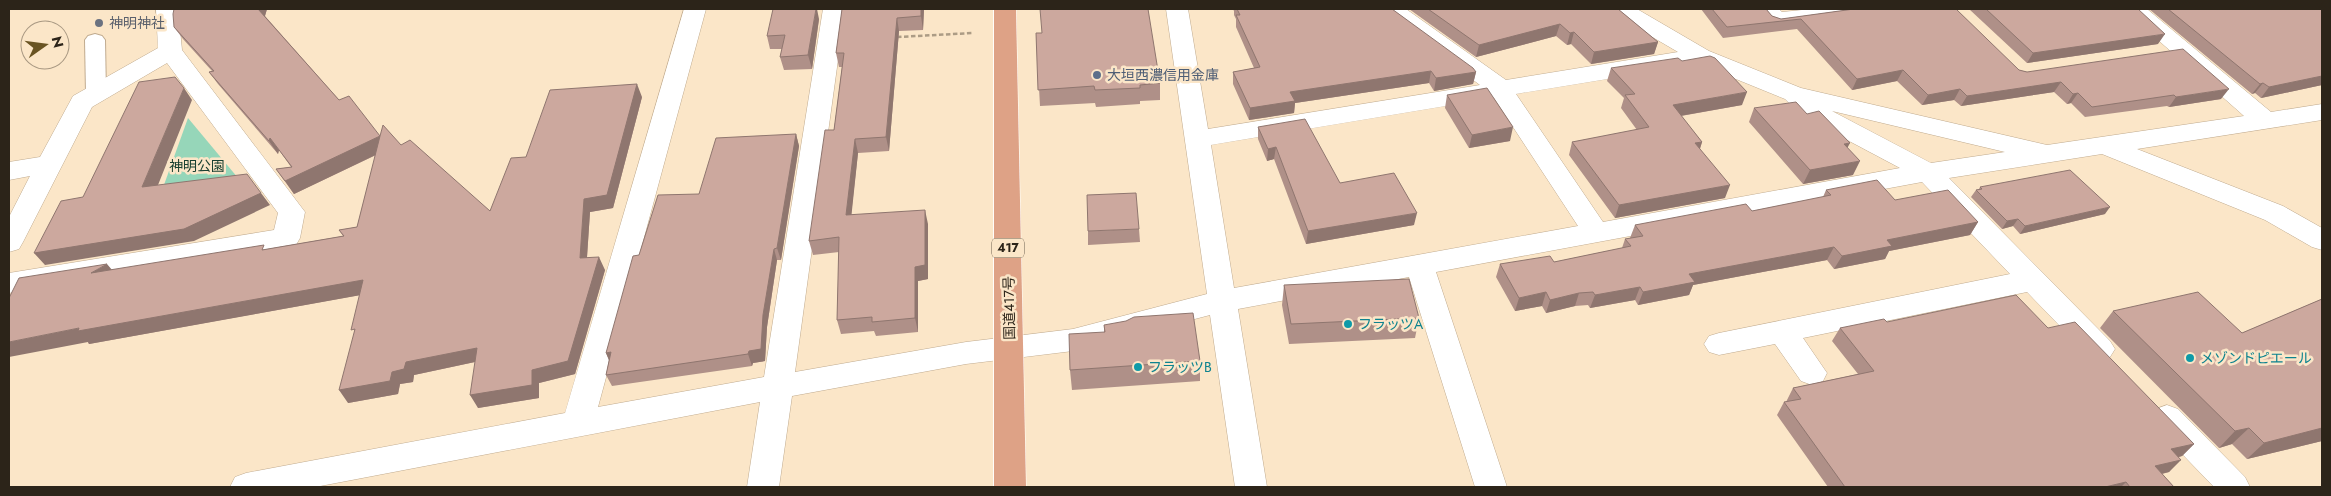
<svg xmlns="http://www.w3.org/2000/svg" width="2331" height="496" viewBox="0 0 2331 496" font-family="Jost,'Noto Sans JP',sans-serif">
<rect width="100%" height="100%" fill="#fbe6c8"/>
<path fill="#96d6b9" d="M188 118 243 184 160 196Z"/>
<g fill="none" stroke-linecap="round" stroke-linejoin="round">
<g stroke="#c0ab8f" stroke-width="2">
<path id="service" d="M95 34 102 36 105 40 106 94 103 98 96 100 89 98 86 94 85 40 88 36Z"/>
</g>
<g stroke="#c0ab8f" stroke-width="1">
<path id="minor" d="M156 9H178L182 50 305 212 300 238 296 245 286 248 9 293V273L274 230 278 213 167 63 92 107 23 242 19 249 9 252V217L30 176 9 180V162L40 157 73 96 158 48Z
M684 9H706L598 407 764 377 823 9H845L795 372 966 342 1073 329 1207 294 1166 9H1188L1208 129 1480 85 1384 14 1381 9H1406L1506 80 1678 52 1613 14 1610 9H1637L1709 51 1801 88 2047 145 2244 116 2123 9H2147L2271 112 2322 104V120L2137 149 2283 206 2322 228V250L2312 247 2265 220 2102 154 1949 178 2110 341 2115 349 2110 357 2100 360 2090 357 2027 292 1803 338 1827 373 1823 381 1812 385 1801 381 1775 344 1719 355 1709 352 1704 344 1709 336 1719 333 2010 274 1922 182 1436 272 1507 487H1475L1409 277 1238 309 1267 487H1235L1210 315 1073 351 966 364 792 396 779 487H747L760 402 315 487H230L235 477 246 473 565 413ZM1699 64 1785 99 1802 116 1900 168 1603 222 1516 94ZM1494 98 1578 226 1234 288 1211 145ZM1832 111 2005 152 1931 163Z
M1755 9H1779L1782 12 1812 9H1874L1871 14 1863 16 1777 27 1769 25Z
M2167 405 2178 409 2245 477 2250 487H2214L2156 427 2152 418 2156 409Z"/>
</g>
<g stroke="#fff" stroke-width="1">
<path id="trunk" d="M994 9H1016L1026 487H994Z"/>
</g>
<path stroke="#ac9c85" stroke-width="2.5" stroke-dasharray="4.5 2.5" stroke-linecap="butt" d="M897 37 973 33"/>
<use href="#service" fill="#fff" fill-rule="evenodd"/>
<use href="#minor" fill="#fff" fill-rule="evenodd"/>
<use href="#trunk" fill="#dea286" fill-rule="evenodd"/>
</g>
<path fill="#af9088" d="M174 9H267L265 16 339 100 380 136 401 145 490 211 526 157 642 97 613 208 590 212 587 258 605 270 575 374 539 383V398L478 408 475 362 414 375 413 382 400 384 398 394 348 403 354 334 360 295 89 344 88 342 111 270 267 249 343 236 339 230 357 227 376 155 294 194 276 169 291 167 279 150 278 154 218 84 209 72 212 71 183 39 174 27Z
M842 9H924L923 30 899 31 889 151 858 153 851 215 928 224V279L918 281V332L876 336 874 331 841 334 837 320 839 252 813 255 809 241 834 130 842 67H839L836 53Z
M1233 9H1392L1476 72 1473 84 1434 91 1429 83 1295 103 1294 113 1249 120 1233 84V72L1254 68 1236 27V19L1234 15V11Z
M1409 9H1618L1658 42 1654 54 1591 64 1571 44 1567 45 1556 36 1476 57Z
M1701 9H1766L1772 16 1781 19 1854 9 2019 70 2027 72 2221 99 2169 107 2167 106 2085 117 2071 103 2067 104 2054 92 1961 106 1954 100 1922 105 1897 81 1852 90 1797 29 1723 38Z
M1781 9H1796L1783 10Z
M1969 9H2138L2158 44 2027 63Z
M2149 9H2322V85L2261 98 2255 93 2252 94Z
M819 19 812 69 784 70 780 57 782 49H770L767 36Z
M1036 33 1160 83V100L1140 101V104L1096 107 1095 103 1040 106Z
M1611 68 1742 105 1681 116 1702 142 1700 149 1725 198 1615 218 1569 155 1572 142 1637 130 1621 108 1624 98 1607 81Z
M1447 95 1510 141 1469 148 1445 108Z
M1754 108 1807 114 1847 148 1853 175 1803 184 1749 122Z
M1258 127 1340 183 1414 225 1306 244 1274 159 1267 161 1258 139Z
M796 134 799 146 781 260H777L767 327 765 361 753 363 752 366 612 386 606 375 609 360 606 353 639 255 699 194Z
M1980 187 2105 214 2020 234 2013 226 2002 229 1971 197 1976 190 1979 189Z
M1826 190 1895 200 1978 222 1970 235 1889 251 1885 259 1834 269 1827 260 1693 285 1689 295 1638 305 1635 300 1590 308 1588 305 1575 306 1546 313 1542 306 1515 311 1496 277 1500 264 1554 262 1622 248 1625 239 1630 238 1635 225 1752 211 1823 197Z
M1139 229 1140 242 1088 245V231Z
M1284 285 1419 318 1415 338 1289 344 1282 305Z
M2322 299V441L2247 459 2232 444 2219 448 2100 328 2113 311 2242 333Z
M1887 322 2048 328 2194 444 2182 456 2179 457 2169 472 2162 474 2174 487H1828L1777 415 1784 402H1786L1793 388 1858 374 1832 341 1840 328Z
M1104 325 1200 361V381L1072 390 1070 370 1104 332Z"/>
<path fill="#8f766f" d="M258 9H267L264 19Z
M816 9H817L819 19 812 69 808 55Z
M921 9H924L923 30 921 16Z
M897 18 899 31 889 151 886 137Z
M1560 24 1556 36 1476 57 1479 45Z
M1574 32 1571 44 1567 45 1570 33Z
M2165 34 2158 44 2027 63 2033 53Z
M1658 42 1654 54 1591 64 1594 52Z
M1903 70 1897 81 1852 90 1857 79Z
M1431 71 1429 83 1295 103 1294 113 1249 120 1250 108 1290 92Z
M1476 72 1473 84 1434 91 1436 78Z
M2322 76V85L2261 98 2269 87Z
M2061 82 2054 92 1961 106 1967 96Z
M2263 83 2255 93 2252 94 2260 84Z
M637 84 642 97 613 208 590 212 586 271 580 258 584 199Z
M184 88 192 100 152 200 142 187Z
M1960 89 1954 100 1922 105 1928 95Z
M2229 89 2221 99 2169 107 2176 97Z
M1747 92 1742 105 1668 118 1673 105Z
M2078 93 2071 103 2067 104 2073 94Z
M1513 127 1510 141 1469 148 1472 135Z
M796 134 799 146 781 260 777 248Z
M380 136 388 149 294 194 285 181Z
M270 138 279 150 278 154 269 141Z
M855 139 858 153 850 229 846 215Z
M1702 142 1698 154 1695 143Z
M1850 143 1843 156 1844 144Z
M1276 147 1274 159 1267 161 1268 149Z
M1860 161 1853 175 1803 184 1810 170Z
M1730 185 1725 198 1615 218 1619 205Z
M261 193 270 205 194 241 45 265 34 253Z
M2110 207 2105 214 2020 234 2025 226Z
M925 210 928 224V279L918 281V332L915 318V267Z
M1417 213 1414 225 1306 244 1308 231Z
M2018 219 2013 226 2002 229 2007 221Z
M1978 222 1970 235 1889 251 1885 259 1834 269 1842 256 1887 240Z
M1834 247 1827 260 1693 285 1689 295 1638 305 1643 292 1689 274Z
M774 249 777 260 767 327 765 361 753 363 752 366 748 354 763 315Z
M599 257 605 270 575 374 539 383V398L478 408 470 395 532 370Z
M107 264 118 277 91 273Z
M363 280 372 293 89 344 88 342 9 357V342L79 328Z
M1640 287 1635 300 1590 308 1595 295Z
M1546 292 1542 306 1515 311 1519 298Z
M1579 293 1575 306 1546 313 1550 300Z
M477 348 484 360 414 375 413 382 400 384 398 394 348 403 339 390 392 372 406 362Z
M611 352V365L606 353Z
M2249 428 2232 444 2219 448 2235 431Z
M2322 428V441L2247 459 2264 443Z
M2194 444 2182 456 2159 462 2171 449Z
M2181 460 2169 472 2143 478 2155 466Z
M2126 482 2121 487H2105Z"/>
<path fill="#cca89e" stroke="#8f766f" d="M174 9H258L339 100 349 96 380 136 383 125 401 145 410 140 490 211 511 158 526 157 550 90 637 84 607 195 584 199 580 258 599 257 568 361 532 370V385L470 395 477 348 406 362 404 369 392 372 390 381 339 390 355 329 351 330 363 280 78 331 79 328 9 342V298L19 278 107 264 91 273 264 245 262 250 344 236 339 230 357 227 380 136 285 181 276 169 292 167 270 138 269 141 209 72 214 71 174 27 173 14Z
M773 9H816L808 55 780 57 785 35 767 36Z
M842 9H921V16L897 18 886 137 855 139 846 215 925 210V265L915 267V318L872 322V317L837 320 839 237 809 241 825 130H834L844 53H836Z
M1040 9H1148L1160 83 1140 85V88L1095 90 1094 86 1038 90 1036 33H1042Z
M1237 9H1392L1473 68 1476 72 1436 78 1431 71 1290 92 1295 101 1250 108 1233 72 1260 67 1236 15H1240Z
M1428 9H1618L1658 42 1594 52 1574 32 1570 33 1560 24 1479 45Z
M1712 9H1766L1772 16 1781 19 1854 9H1956L2019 70 2027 72 2183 49 2229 89 2176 97 2174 95 2092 107 2078 93 2073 94 2061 82 1967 96 1960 89 1928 95 1903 70 1857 79 1801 19 1727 27Z
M1986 9H2138L2165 34 2033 53Z
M2168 9H2322V76L2269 87 2263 83 2260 84Z
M1710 56 1715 58 1747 92 1673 105 1702 142 1695 143 1730 185 1619 205 1572 142 1649 127 1625 95 1635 94 1611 68 1678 58 1682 61Z
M175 77 184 88 142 187 247 174 261 193 184 229 34 253 61 201 83 197 139 82Z
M1487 88 1513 127 1472 135 1447 95Z
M1796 102 1807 114 1819 111 1850 143 1844 144 1860 161 1810 170 1754 108Z
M1305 119 1340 183 1394 173 1417 213 1308 231 1276 147 1268 149 1258 127Z
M796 134 777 248 774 249 763 315 761 349 749 351 748 354 606 375 611 352 606 353 633 256 639 255 658 195 699 194 716 138Z
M2070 170 2110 207 2025 226 2018 219 2007 221 1976 190 1982 189 1980 187Z
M1877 180 1895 200 1948 190 1978 222 1887 240 1892 246 1842 256 1834 247 1689 274 1695 282 1643 292 1640 287 1595 295 1593 292 1579 293 1550 300 1546 292 1519 298 1500 264 1550 256 1554 262 1631 246 1625 239 1643 236 1635 225 1746 204 1752 211 1831 195 1826 190Z
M1136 193 1139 229 1088 231 1087 195Z
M1409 279 1419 318 1291 324 1284 285Z
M2198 292 2242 333 2322 299V428L2264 443 2249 428 2235 431 2113 311Z
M2016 295 2048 328 2075 322 2194 444 2171 449 2181 460 2155 466 2174 487H2130L2126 482 2105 487H1845L1784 402 1801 399 1793 388 1874 371 1840 328 1884 319 1887 322Z
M1193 313 1200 361 1070 370 1069 334 1105 332 1104 325 1126 321 1134 317Z"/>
<circle fill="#6b7280" stroke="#fbe6c8" stroke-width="2" cx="99" cy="23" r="5"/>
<circle fill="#5c6f8a" stroke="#fbe6c8" stroke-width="2" cx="1097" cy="75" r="5"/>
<g fill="#0f9aa8" stroke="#fbe6c8" stroke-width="2">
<circle cx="1348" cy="324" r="5"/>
<circle cx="2190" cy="358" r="5"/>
<circle cx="1138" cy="367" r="5"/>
</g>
<g text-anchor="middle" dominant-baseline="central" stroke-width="5" stroke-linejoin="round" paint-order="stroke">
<rect fill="#fbe6c8" stroke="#6a5e4e" stroke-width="1" x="992" y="238.5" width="32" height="19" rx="4"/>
<g font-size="12" font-weight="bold" fill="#2c2419">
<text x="1008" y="248">417</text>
</g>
<g font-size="14" fill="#5b616d" stroke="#fbe6c8" text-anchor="start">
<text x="109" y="23">神明神社</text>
</g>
<g font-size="14" fill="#4e5e75" stroke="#fbe6c8" text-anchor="start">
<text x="1107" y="75">大垣西濃信用金庫</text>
</g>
<g font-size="14" fill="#194031" stroke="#fbe6c8">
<text x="197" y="166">神明公園</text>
</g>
<g font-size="14" fill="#2c2419" stroke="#fbe6c8">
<text transform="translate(1009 308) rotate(-91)">国道417号</text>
</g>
<g font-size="14" fill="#0d838f" stroke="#fbe6c8" text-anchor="start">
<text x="1358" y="324">フラッツA</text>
<text x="2200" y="358">メゾンドピエール</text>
<text x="1148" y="367">フラッツB</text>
</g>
</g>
<rect width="2331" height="496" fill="none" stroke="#2c2419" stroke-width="20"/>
<g transform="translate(45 45) rotate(76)"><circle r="24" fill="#fbe6c8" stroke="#a89882"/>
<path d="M0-4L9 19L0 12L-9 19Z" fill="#695423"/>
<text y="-8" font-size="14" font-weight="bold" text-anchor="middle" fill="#2c2419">N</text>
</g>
</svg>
